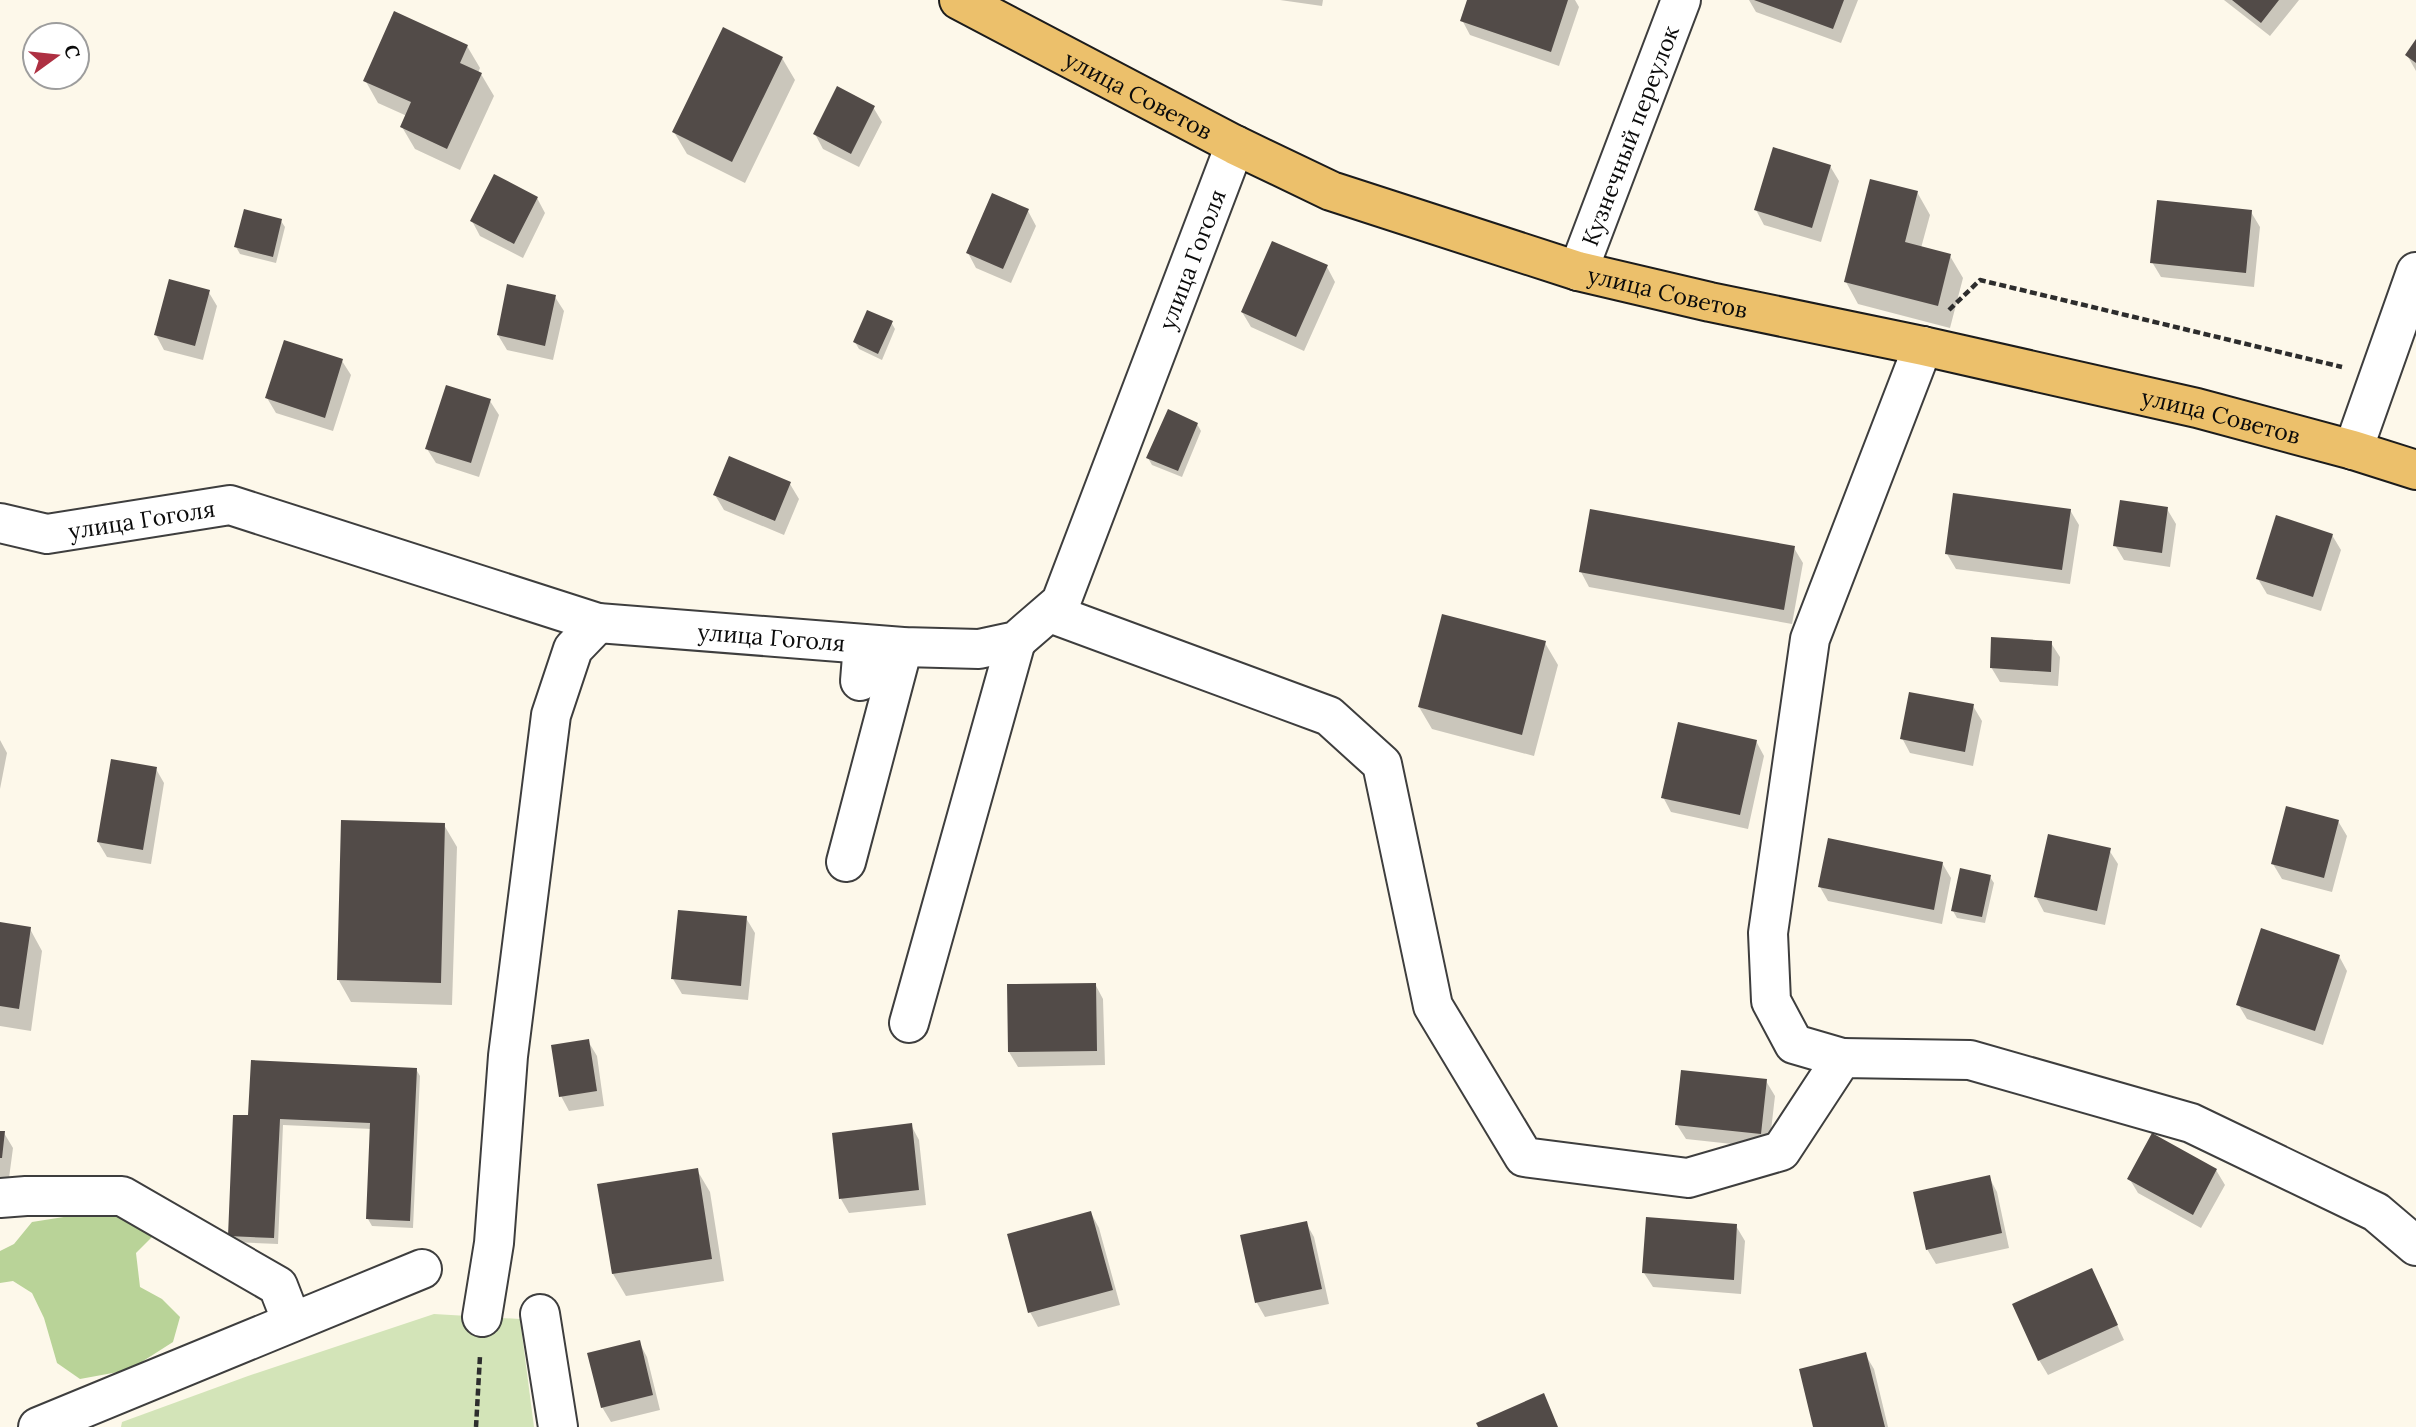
<svg xmlns="http://www.w3.org/2000/svg" width="2416" height="1427" viewBox="0 0 2416 1427" font-family="Lora,serif">
<rect width="100%" height="100%" fill="#fdf8ea"/>
<path fill="#d3e4b8" d="M434 1314 520 1319 534 1427H121L122 1422 248 1376Z"/>
<path fill="#b9d398" d="M89 1213 128 1216 157 1232 136 1253 140 1287 162 1299 180 1317 173 1342 129 1370 80 1379 57 1363 44 1318 32 1293 13 1281 0 1283V1251L14 1244 32 1222Z"/>
<path fill="#0003" d="M1280 0H1323L1322 6Z
M1469 0H1575L1579 7 1559 66 1470 35 1462 20Z
M1749 0H1858L1841 43 1756 12Z
M2224 0H2299L2270 36Z
M2416 42V71L2407 55Z
M467 46 480 68 478 73 481 74 494 96 460 170 415 149 402 127 407 116 378 103 365 80Z
M782 58 795 80 745 183 687 154 674 132Z
M873 107 882 122 859 167 823 149 815 134Z
M1830 166 1839 181 1821 242 1764 225 1756 210Z
M1917 192 1930 215 1921 248 1950 256 1963 278 1950 328 1858 304 1846 282Z
M537 198 545 213 523 258 480 236 472 221Z
M1028 211 1036 226 1011 283 976 268 968 253Z
M2251 212 2260 227 2254 287 2161 277 2152 262Z
M281 221 285 227 276 263 240 254 236 247Z
M1327 267 1335 282 1304 351 1251 327 1242 312Z
M208 291 217 306 203 360 164 350 156 335Z
M555 297 564 311 553 360 507 350 498 335Z
M891 322 895 329 882 360 859 349 855 342Z
M342 361 351 375 333 431 276 413 267 398Z
M490 401 499 415 479 477 436 463 427 449Z
M1197 424 1201 431 1182 477 1152 465 1148 458Z
M790 484 799 499 784 535 724 510 715 495Z
M2167 509 2176 524 2170 567 2124 560 2115 545Z
M2070 510 2079 525 2070 584 1956 569 1947 554Z
M2332 535 2341 550 2321 611 2267 594 2258 579Z
M1794 548 1803 563 1792 624 1589 587 1581 572Z
M1545 643 1558 665 1534 756 1432 729 1419 707Z
M2051 643 2060 657 2058 686 2000 682 1991 667Z
M1973 706 1982 721 1973 766 1910 753 1902 738Z
M0 740 7 753 0 789Z
M1756 741 1764 756 1748 829 1671 812 1663 797Z
M156 769 164 783 151 864 107 857 98 842Z
M2338 821 2347 836 2332 892 2282 879 2273 864Z
M444 825 457 847 452 1005 351 1002 338 979Z
M2109 850 2118 864 2105 925 2044 912 2036 897Z
M1942 863 1951 878 1942 924 1828 901 1820 887Z
M1990 877 1994 883 1985 923 1957 918 1953 911Z
M746 918 755 933 748 1000 682 994 673 979Z
M0 924 30 929 42 951 31 1031 0 1026Z
M2339 956 2347 971 2323 1045 2247 1019 2238 1004Z
M1095 984 1103 999 1105 1065 1018 1067 1009 1052V986Z
M588 1041 597 1056 604 1106 569 1111 561 1096Z
M416 1069 420 1076 413 1228 372 1226 368 1219 372 1129 283 1125 278 1244 234 1242 230 1235 250 1117Z
M1766 1081 1775 1096 1769 1148 1686 1139 1677 1125Z
M911 1125 919 1140 926 1205 849 1213 841 1199Z
M0 1132 4 1133 13 1148 7 1193 0 1192Z
M697 1170 710 1192 724 1281 626 1296 613 1274 599 1186Z
M2216 1170 2225 1185 2201 1228 2138 1193 2129 1178Z
M1989 1177 1997 1192 2009 1248 1936 1264 1927 1249Z
M1091 1213 1099 1228 1120 1305 1038 1327 1030 1312Z
M1306 1223 1314 1237 1329 1304 1265 1317 1257 1303 1242 1236Z
M1736 1226 1745 1241 1741 1294 1653 1287 1644 1273Z
M2099 1285 2124 1340 2048 1375 2039 1360Z
M639 1342 647 1357 660 1410 611 1422 602 1407Z
M1865 1354 1874 1369 1888 1427H1815Z"/>
<path fill="#524b48" d="M1467 0H1568L1551 52 1460 21Z
M1754 0H1844L1833 29Z
M2232 0H2279L2261 23Z
M394 11 468 45 460 63 482 73 447 149 400 127 411 102 363 81Z
M723 27 783 57 732 162 672 132Z
M2416 39V63L2405 55Z
M837 86 875 106 851 154 813 134Z
M1773 147 1831 165 1812 228 1754 210Z
M494 174 538 197 514 244 470 221Z
M1870 179 1918 191 1905 242 1951 254 1938 306 1844 282Z
M992 193 1029 209 1003 269 966 253Z
M2157 200 2252 210 2246 273 2150 263Z
M244 209 282 219 273 257 234 247Z
M1272 241 1328 265 1296 337 1241 312Z
M169 279 210 290 195 346 154 335Z
M507 284 556 295 545 346 497 335Z
M867 310 893 321 878 354 853 342Z
M284 340 343 359 325 418 265 398Z
M446 385 491 399 471 463 425 449Z
M1168 409 1198 423 1178 471 1146 458Z
M729 456 791 482 775 521 713 495Z
M1953 493 2071 509 2062 570 1945 554Z
M2120 500 2168 507 2162 553 2113 546Z
M1590 509 1795 546 1784 610 1579 572Z
M2276 515 2333 534 2313 597 2256 579Z
M1442 614 1546 641 1522 735 1418 707Z
M1991 637 2052 641 2051 672 1990 668Z
M1909 692 1974 704 1965 752 1900 739Z
M1678 722 1757 740 1740 815 1661 798Z
M111 759 157 767 143 850 97 842Z
M2286 806 2339 820 2324 878 2271 864Z
M341 820 445 823 441 983 337 980Z
M2048 834 2111 848 2097 911 2034 897Z
M1828 838 1943 862 1934 910 1818 887Z
M1960 868 1991 875 1982 917 1951 911Z
M678 910 747 916 741 986 671 979Z
M0 922 31 927 19 1009 0 1006Z
M2261 928 2340 955 2315 1031 2236 1005Z
M1096 983 1097 1051 1008 1052 1007 984Z
M589 1039 597 1091 559 1097 551 1045Z
M251 1060 417 1068 410 1221 366 1219 370 1123 280 1119 274 1238 228 1236 233 1115H248Z
M1681 1070 1767 1079 1761 1134 1675 1125Z
M912 1123 919 1190 839 1199 832 1133Z
M0 1131H5L2 1158H0Z
M2152 1133 2217 1169 2193 1215 2127 1179Z
M698 1168 712 1259 612 1274 597 1184Z
M1990 1175 2002 1233 1926 1250 1913 1192Z
M1091 1211 1113 1290 1028 1313 1007 1234Z
M1646 1217 1737 1224 1734 1280 1642 1273Z
M1307 1221 1322 1289 1255 1303 1240 1235Z
M2092 1268 2118 1325 2038 1361 2012 1304Z
M640 1340 653 1395 601 1408 587 1353Z
M1866 1352 1885 1427H1813L1799 1369Z
M1544 1393 1558 1427H1478L1476 1423Z"/>
<g fill="none" stroke-linecap="round" stroke-linejoin="round">
<g stroke="#3e3e3e" stroke-width="42">
<g id="minor">
<path id="s1" d="M1578 271 1681 0"/>
<path d="M2353 450 2416 272"/>
<path id="s2" d="M0 523 47 534 230 505 598 623 903 647 979 649 1016 641 1061 602 1235 145"/>
<path d="M1050 613 1329 716 1382 764 1433 1006 1524 1157 1688 1178 1781 1151 1842 1058 1970 1060 2191 1123 2376 1212 2416 1246"/>
<path d="M860 681 863 644"/>
<path d="M846 862 903 647"/>
<path d="M909 1023 1016 641"/>
<path d="M1842 1058 1794 1044 1771 1001 1768 933 1810 639 1923 346"/>
<path d="M0 1198 26 1196H122L278 1286 292 1322"/>
<path d="M540 1314 558 1427"/>
<path d="M482 1317 494 1243 508 1056 551 715 573 649 598 623"/>
<path d="M38 1427 422 1269"/>
</g>
</g>
<g stroke="#1c1c1c" stroke-width="42">
<g id="major">
<path id="s3" d="M959 0 1235 145 1331 191 1578 271 1710 302 1923 346 2197 408 2353 450 2416 470"/>
</g>
</g>
<path stroke="#2d2d2d" stroke-width="4.5" stroke-dasharray="7 3.5" stroke-linecap="butt" d="M1949 310 1980 280 2342 367
M476 1427 480 1356"/>
<use href="#minor" stroke="#fff" stroke-width="38"/>
<use href="#major" stroke="#ecc06b" stroke-width="38"/>
</g>
<g text-anchor="middle" dominant-baseline="central" stroke-width="7" stroke-linejoin="round" paint-order="stroke">
<g font-size="23" fill="#0b0b0b" stroke="#fff">
<text stroke="none"><textPath href="#s3" startOffset="203">улица Советов</textPath></text>
<text stroke="none"><textPath href="#s1" startOffset="145">Кузнечный переулок</textPath></text>
<text stroke="none"><textPath href="#s2" startOffset="1466">улица Гоголя</textPath></text>
<text stroke="none"><textPath href="#s3" startOffset="770">улица Советов</textPath></text>
<text stroke="none"><textPath href="#s3" startOffset="1337">улица Советов</textPath></text>
<text stroke="none"><textPath href="#s2" startOffset="144">улица Гоголя</textPath></text>
<text stroke="none"><textPath href="#s2" startOffset="794">улица Гоголя</textPath></text>
</g>
</g>
<g transform="translate(56 56) rotate(75)"><circle r="33" fill="#ffffff" stroke="#9d9d9d" stroke-width="2"/>
<path d="M0-5L12 26L0 18L-12 26Z" fill="#ae3042"/>
<text y="-10" font-size="19" font-weight="bold" text-anchor="middle" fill="#0b0b0b">С</text>
</g>
</svg>
